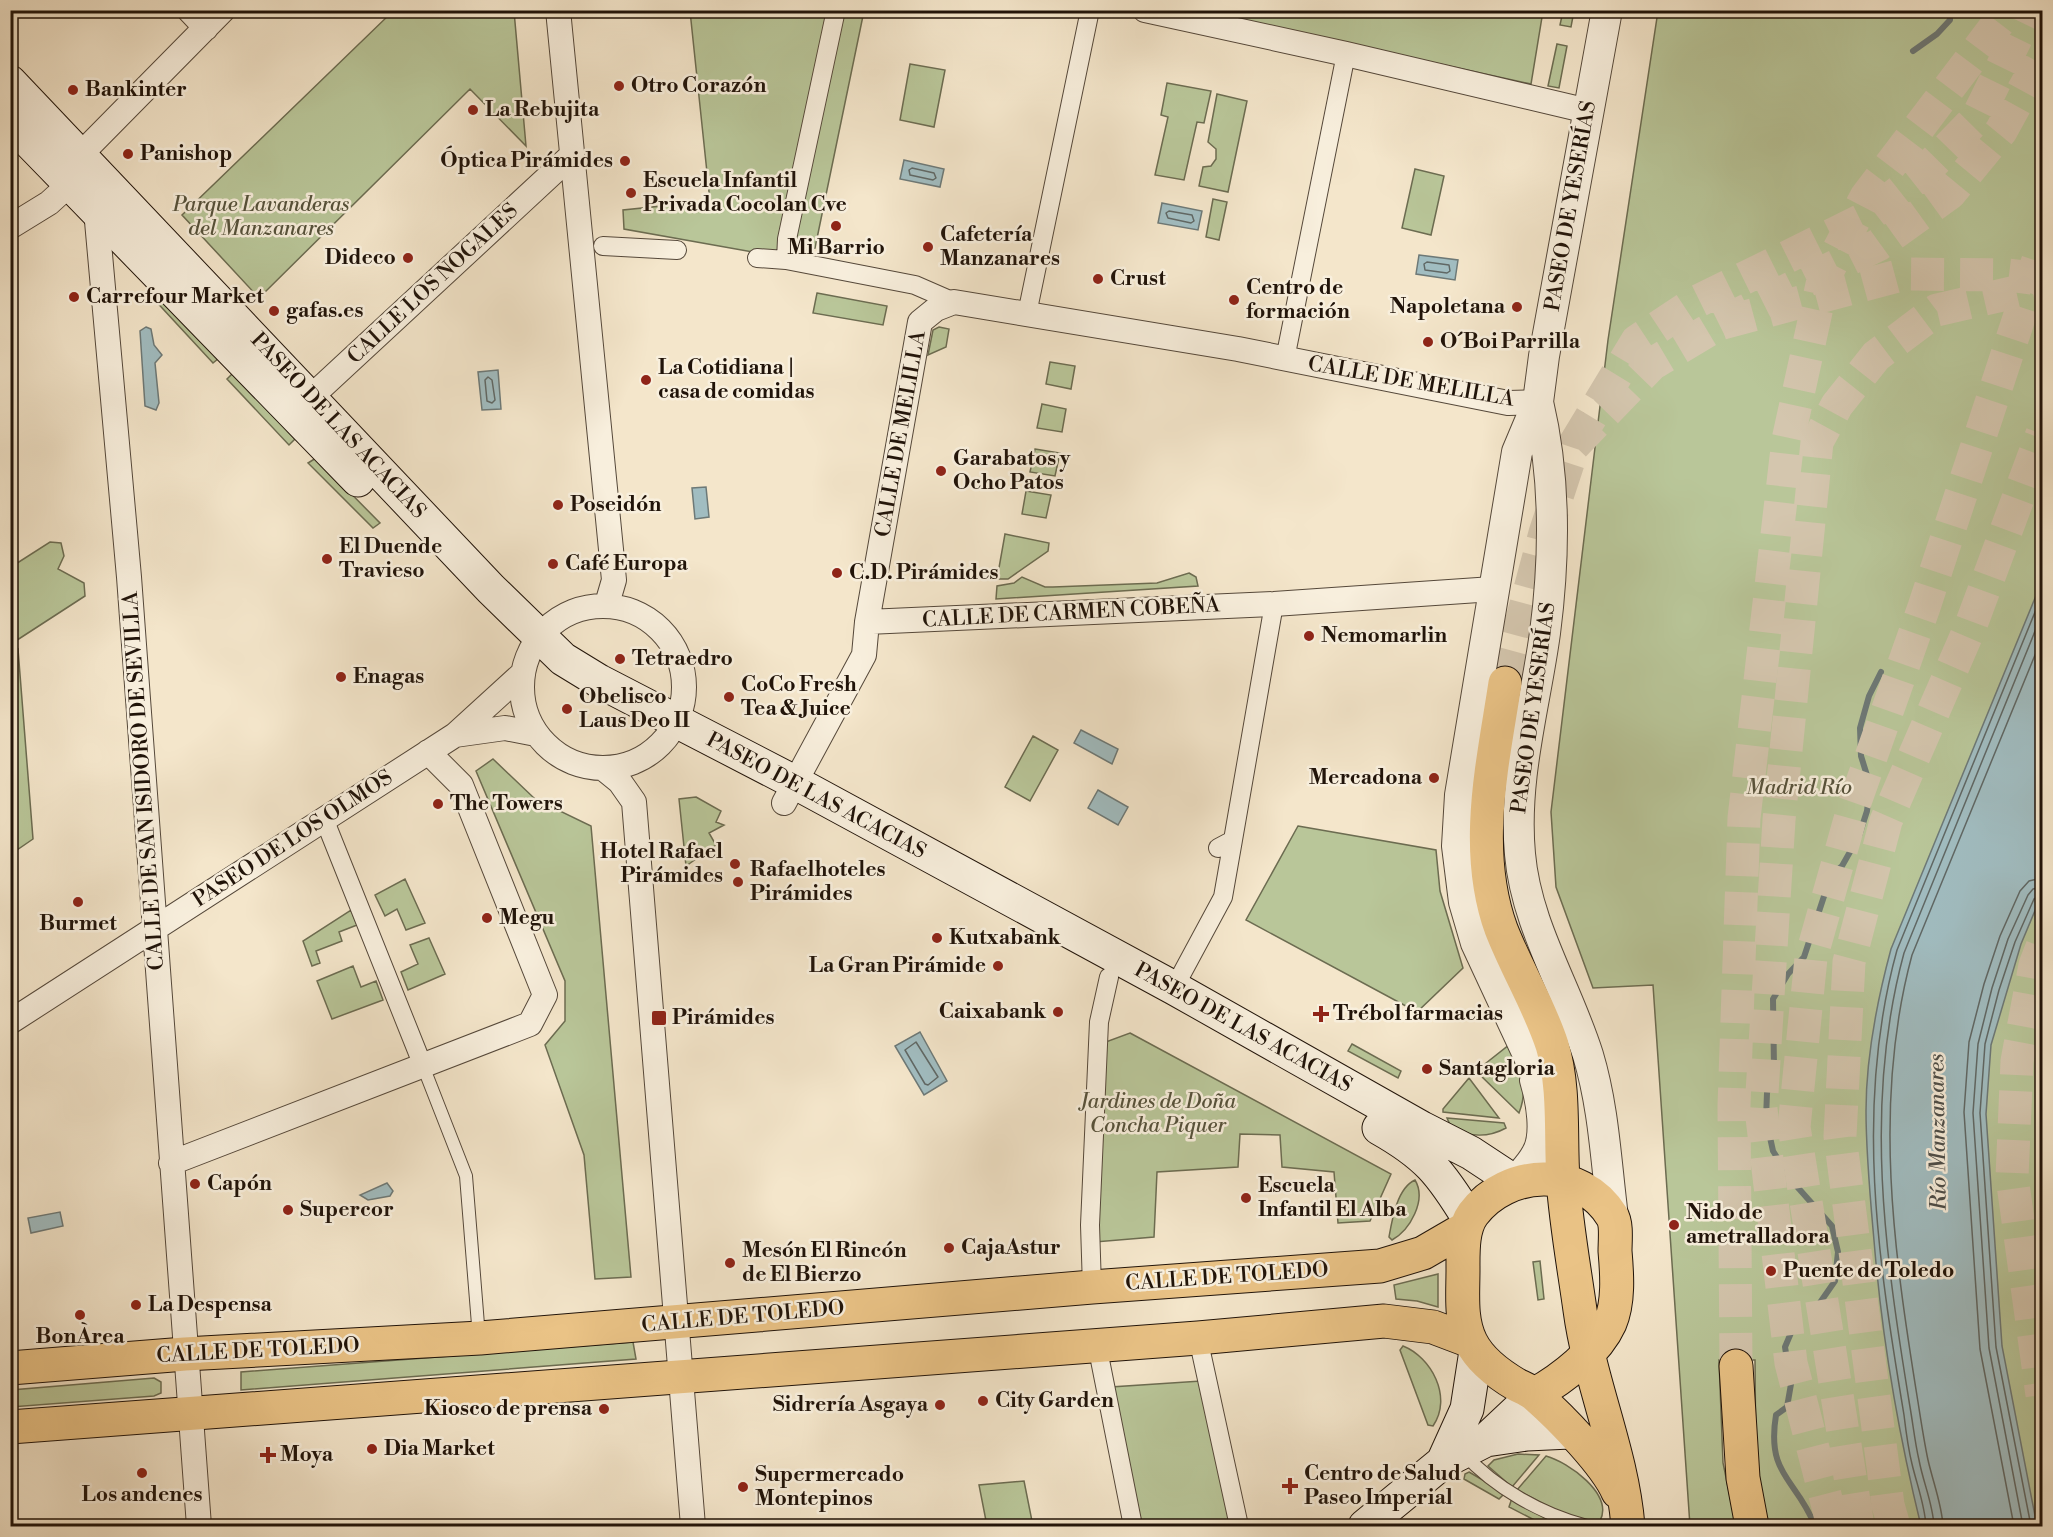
<svg xmlns="http://www.w3.org/2000/svg" width="2053" height="1537" viewBox="0 0 2053 1537" font-family="'Libre Bodoni',serif">
<rect width="100%" height="100%" fill="#f4e6cb"/>
<filter id="stains"><feTurbulence type="fractalNoise" baseFrequency=".00333" numOctaves="4"/><feColorMatrix values="0 0 0 0 .2 0 0 0 0 .09 0 0 0 0 .02 0 0 0 .5 -.17"/></filter>
<radialGradient id="worn" r=".72"><stop offset=".6" stop-color="#630" stop-opacity="0"/><stop offset="1" stop-color="#630" stop-opacity=".3"/></radialGradient>
<path fill="#b9c699" stroke="#6c6c51" stroke-width="1.5" d="M388 11H514L526 146 470 89 259 298 182 215 390 14Z
M690 11H864L815 248 775 256 624 229 623 210 710 201Z
M1200 11H1543L1531 84Z
M1563 11H1574L1571 27 1560 25Z
M1658 11H2042V1526H1768L1756 1479 1755 1360H1719L1723 1463 1736 1526H1690L1653 985 1593 988 1556 887 1551 812 1608 340Z
M1557 44 1567 46 1559 88 1548 86Z
M910 64 945 70 934 127 900 120Z
M1167 83 1211 91 1204 123 1197 122 1184 180 1155 175 1168 117 1161 115Z
M1217 94 1247 101 1228 192 1199 186 1203 167 1211 166 1216 159V149L1208 142Z
M1415 169 1444 176 1431 235 1402 228Z
M1213 199 1227 202 1219 240 1206 237Z
M156 291 219 358 213 363 151 296Z
M817 293 887 306 883 325 813 313Z
M939 327 949 329 946 347 928 355 933 330Z
M1050 362 1075 366 1071 389 1046 384Z
M233 373 295 439 289 445 227 379Z
M1042 404 1066 409 1062 432 1037 428Z
M1035 449 1060 453 1055 476 1030 472Z
M316 458 380 523 373 528 308 463Z
M1026 491 1051 495 1046 518 1022 514Z
M1005 534 1049 543 1048 551 1008 579H997Z
M50 542 61 543 64 556 58 569 84 583 85 596 11 644V567Z
M1189 573 1196 577 1198 586 996 599 997 586 1014 583 1022 577 1045 587H1053L1157 583Z
M18 649 33 839 11 854 10 654Z
M1033 736 1058 750 1030 801 1005 787Z
M493 759 535 799 591 826 631 1277 595 1279 584 1155 545 1045 565 1021V981L476 771Z
M696 797 721 811 716 822 724 825 709 833 716 845 686 866 679 799Z
M1298 826 1436 850 1440 891 1463 968 1417 1012 1246 920Z
M405 879 425 923 406 930 397 909 385 916 375 895Z
M351 910 357 925 339 932 342 941 316 951 320 963 312 966 303 941Z
M429 938 445 974 408 990 401 972 418 964 410 945Z
M353 966 361 987 376 981 383 1000 332 1019 317 981Z
M1130 1033 1391 1174 1370 1221 1338 1223 1334 1172 1282 1167 1280 1135 1240 1134 1238 1167 1157 1172 1154 1237 1095 1242 1103 1043Z
M1352 1044 1401 1071 1398 1078 1348 1051Z
M1509 1045C1521 1068 1529 1088 1519 1113L1476 1071Z
M1469 1078 1499 1118 1443 1112V1109Z
M1447 1118 1504 1123 1506 1128C1488 1138 1471 1137 1452 1129Z
M1415 1180C1427 1200 1410 1230 1392 1240L1389 1237C1392 1220 1397 1188 1415 1180Z
M1540 1261 1544 1299 1538 1300 1533 1262Z
M1438 1274V1307L1417 1301 1396 1299 1394 1285Z
M633 1342 636 1359 241 1390V1372Z
M1403 1346C1431 1357 1453 1397 1433 1426L1428 1425 1400 1350Z
M154 1378 161 1382V1393L154 1396 11 1407V1390Z
M1201 1381 1230 1526H1139L1111 1387Z
M1518 1454 1539 1455 1512 1487 1488 1466 1494 1460Z
M1546 1456C1568 1462 1614 1494 1600 1521L1595 1523 1565 1515 1517 1490Z
M1469 1472 1505 1493 1499 1499 1464 1479 1465 1474Z
M1024 1481 1033 1526H987L979 1485Z
M1512 1498 1575 1526H1546L1509 1507Z"/>
<path fill="#a1bdc1" stroke="#6d7977" stroke-width="1.5" d="M904 160 944 169 940 187 900 179Z
M1162 203 1202 211 1198 230 1158 223Z
M1419 255 1458 260 1455 280 1416 274Z
M146 327 151 329 154 345 162 355 155 363 159 403 156 410 145 406 140 331Z
M498 370 501 409 482 410 478 372Z
M706 487 709 517 695 519 692 488Z
M2042 581V894L2021 944 1991 1045 1986 1114 2002 1346 2037 1526H1921C1899 1436 1883 1344 1875 1252 1871 1205 1866 1158 1866 1111 1866 1056 1877 1001 1891 949Z
M1081 730 1118 749 1112 764 1074 743Z
M1098 790 1128 807 1118 825 1088 808Z
M920 1032 947 1081 924 1095 895 1046Z
M387 1183 393 1191 390 1196 368 1200 360 1195Z
M60 1212 63 1226 31 1233 28 1218Z"/>
<g fill="none" stroke-linecap="round" stroke-linejoin="round">
<path stroke="#606865" stroke-width="1.5" d="M912 168 934 173 936 178 933 180 910 175 909 170Z
M1169 211 1192 215 1194 221 1191 223 1168 218 1166 213Z
M1427 262 1449 265 1450 271 1447 273 1425 270 1424 264Z
M488 377 492 380 495 400 492 403 487 401 485 380Z
M916 1042 938 1077 928 1085 925 1084 905 1050Z
M1926 1526C1925 1506 1917 1485 1912 1464 1908 1448 1906 1432 1904 1415 1878 1259 1854 1106 1897 950L2042 595
M1934 1526C1933 1504 1923 1482 1919 1460 1915 1443 1913 1424 1910 1407 1885 1254 1863 1104 1904 953L2042 614
M1943 1526C1942 1505 1933 1482 1928 1460 1924 1441 1921 1421 1918 1402 1894 1253 1872 1103 1912 955L2042 638
M2014 1526 1980 1349 1964 1112 1969 1042 1984 984 2000 936 2020 891 2029 881 2042 878
M2023 1526 1989 1348 1973 1113 1978 1044 1992 988 2008 939 2028 895 2033 889 2042 887
M2031 1526 1996 1347 1980 1113 1985 1044 1999 990 2015 942 2034 899 2042 894"/>
<path stroke="#6d7977" stroke-width="6" d="M1913 51 1937 34 1950 20V10
M1819 1304 1835 1281 1838 1252 1832 1226 1792 1181 1773 1151 1766 1119 1767 1093 1774 1068 1773 999 1788 974 1804 957 1831 875 1842 866 1859 836 1867 811 1870 785 1861 756 1860 728 1869 696 1881 672
M1796 1321 1785 1347 1791 1384 1787 1407 1776 1415C1766 1476 1797 1479 1815 1526"/>
<path stroke="#d4c6ae" stroke-width="33" stroke-dasharray="33 16" stroke-linecap="butt" d="M1505 683 1545 533 1574 445 1652 364 1719 324 1905 274 2007 275 2032 278
M1833 1526 1791 1363 1761 1109 1779 820 1817 442 1837 405 1876 356 1937 310 2042 286"/>
<path stroke="#d4c6ae" stroke-width="33" stroke-dasharray="33 16" stroke-linecap="butt" d="M1719 324 1878 245 1950 193 2001 131 2042 56
M1574 445 1637 341 1696 302 1866 218 1924 172 1977 118 2030 10
M2042 947 2035 965 2017 1061 2012 1177 2042 1395
M1736 1366 1734 1106 1744 818 1788 440 1823 280 1866 197 2008 10
M1858 1526 1794 1127 1811 958 1854 805 1924 607 2042 248
M1894 1526 1888 1505 1840 1136 1849 962 1886 821 1971 625 2042 434"/>
<g stroke="#55483a" stroke-width="14">
<path id="service" d="M423 1066 466 1176 479 1337
M1463 1453C1495 1488 1541 1514 1587 1526"/>
</g>
<g stroke="#55483a" stroke-width="20">
<path id="pedestrian" d="M603 246 677 250
M757 258 786 260 915 285 954 302
M786 260 787 239 836 10
M1027 314 1090 10
M1285 359 1346 54
M325 821 423 1066
M1218 848 1233 840 1274 604
M1174 988 1223 897 1233 840
M1092 1287 1090 1225 1099 1022 1109 977
M1198 1338 1239 1526
M1097 1345 1133 1526"/>
</g>
<g stroke="#55483a" stroke-width="26">
<path id="minor" d="M189 10 206 28
M558 10 614 580 607 604
M1145 10 1346 54 1588 111
M96 210 129 577 199 1526
M10 227 49 203 71 183 81 154 223 10
M298 409 572 155
M522 687a81 81 0 1 1 162 0a81 81 0 1 1-162 0Z
M867 622 1274 604 1493 589
M455 735 505 728 536 734
M604 769 620 782 634 802 693 1526
M784 803 864 655 867 622 920 322 936 309 954 302 1238 349 1508 403 1538 402
M10 1022 455 735 522 674
M171 1163 530 1024 545 995 461 785 428 752"/>
</g>
<g stroke="#55483a" stroke-width="32">
<path id="tertiary" d="M1538 402C1556 478 1555 556 1545 633 1535 706 1513 779 1520 854 1526 925 1567 988 1588 1055 1604 1108 1606 1163 1613 1217
M1561 1113 1530 1059 1476 943 1464 902 1457 846 1460 795 1517 452 1538 402 1544 356 1607 10
M1515 1182C1522 1173 1531 1165 1536 1155 1548 1136 1541 1100 1535 1080"/>
</g>
<g stroke="#201309" stroke-width="35">
<path id="secondary" d="M10 82 491 589 563 659 599 681 796 783 1174 988 1422 1128 1471 1153 1515 1182
M10 122 358 480
M1379 1128C1427 1155 1441 1173 1469 1219
M1486 1440 1527 1434 1570 1432
M1443 1462 1467 1409 1476 1351
M1365 1526 1443 1462 1486 1440 1535 1394"/>
</g>
<g stroke="#201309" stroke-width="35">
<path id="primary" d="M1505 683C1493 763 1472 849 1501 929 1516 968 1539 1005 1552 1045 1565 1088 1560 1136 1563 1180 1566 1223 1574 1267 1580 1310 1590 1384 1622 1452 1628 1526
M10 1368 185 1354 480 1338 1092 1287 1380 1266 1423 1253 1466 1228
M1535 1394C1562 1379 1597 1352 1610 1323 1619 1302 1617 1274 1615 1251 1615 1242 1617 1224 1612 1216 1581 1165 1507 1169 1473 1214 1462 1229 1463 1252 1463 1270 1463 1294 1460 1320 1471 1342 1480 1360 1500 1375 1517 1385 1523 1388 1531 1391 1536 1396 1560 1417 1606 1464 1618 1492
M10 1427 1198 1338 1384 1321 1433 1327 1470 1341"/>
</g>
<g stroke="#201309" stroke-width="35">
<path id="motorway" d="M1736 1366 1743 1478 1752 1526"/>
</g>
<use href="#service" stroke="#f8efdd" stroke-width="12"/>
<use href="#pedestrian" stroke="#f8efdd" stroke-width="18"/>
<use href="#minor" stroke="#f8efdd" stroke-width="24"/>
<use href="#tertiary" stroke="#f8efdd" stroke-width="30"/>
<use href="#secondary" stroke="#f8efdd" stroke-width="33"/>
<use href="#primary" stroke="#eac386" stroke-width="33"/>
<use href="#motorway" stroke="#eac386" stroke-width="33"/>
</g>
<g fill="#8f2418" stroke="#f8efdd" stroke-width="2">
<circle cx="619" cy="86" r="6"/>
<circle cx="73" cy="90" r="6"/>
<circle cx="473" cy="110" r="6"/>
<circle cx="128" cy="154" r="6"/>
<circle cx="625" cy="161" r="6"/>
<circle cx="631" cy="193" r="6"/>
<circle cx="836" cy="226" r="6"/>
<circle cx="928" cy="247" r="6"/>
<circle cx="408" cy="258" r="6"/>
<circle cx="1098" cy="279" r="6"/>
<circle cx="74" cy="297" r="6"/>
<circle cx="1234" cy="300" r="6"/>
<circle cx="1517" cy="307" r="6"/>
<circle cx="274" cy="311" r="6"/>
<circle cx="1428" cy="342" r="6"/>
<circle cx="646" cy="380" r="6"/>
<circle cx="941" cy="471" r="6"/>
<circle cx="558" cy="505" r="6"/>
<circle cx="327" cy="559" r="6"/>
<circle cx="553" cy="564" r="6"/>
<circle cx="837" cy="573" r="6"/>
<circle cx="1309" cy="636" r="6"/>
<circle cx="620" cy="659" r="6"/>
<circle cx="341" cy="677" r="6"/>
<circle cx="729" cy="697" r="6"/>
<circle cx="567" cy="709" r="6"/>
<circle cx="1434" cy="778" r="6"/>
<circle cx="438" cy="804" r="6"/>
<circle cx="735" cy="864" r="6"/>
<circle cx="738" cy="882" r="6"/>
<circle cx="78" cy="902" r="6"/>
<circle cx="487" cy="918" r="6"/>
<circle cx="937" cy="938" r="6"/>
<circle cx="998" cy="966" r="6"/>
<circle cx="1058" cy="1012" r="6"/>
<path d="M1318 1005h6v6h6v6h-6v6h-6v-6h-6v-6h6z"/>
<rect x="651" y="1010" width="16" height="16" rx="3"/>
<circle cx="1427" cy="1069" r="6"/>
<circle cx="195" cy="1184" r="6"/>
<circle cx="1246" cy="1198" r="6"/>
<circle cx="288" cy="1210" r="6"/>
<circle cx="1674" cy="1225" r="6"/>
<circle cx="949" cy="1248" r="6"/>
<circle cx="730" cy="1263" r="6"/>
<circle cx="1771" cy="1271" r="6"/>
<circle cx="136" cy="1305" r="6"/>
<circle cx="80" cy="1315" r="6"/>
<circle cx="983" cy="1401" r="6"/>
<circle cx="940" cy="1405" r="6"/>
<circle cx="604" cy="1409" r="6"/>
<circle cx="372" cy="1449" r="6"/>
<path d="M265 1446h6v6h6v6h-6v6h-6v-6h-6v-6h6z"/>
<circle cx="142" cy="1473" r="6"/>
<path d="M1287 1477h6v6h6v6h-6v6h-6v-6h-6v-6h6z"/>
<circle cx="743" cy="1487" r="6"/>
</g>
<g text-anchor="middle" dominant-baseline="central" stroke-width="5" stroke-linejoin="round" paint-order="stroke">
<g font-size="21" font-weight="bold" fill="#201309" stroke="#f8efdd" text-anchor="start">
<text x="631" y="86">Otro Corazón</text>
<text x="85" y="90">Bankinter</text>
<text x="485" y="110">La Rebujita</text>
<text x="140" y="154">Panishop</text>
<text x="613" y="161" text-anchor="end">Óptica Pirámides</text>
<text x="643" y="181">Escuela Infantil<tspan x="643" dy="24">Privada Cocolan Cve</tspan></text>
<text x="940" y="235">Cafetería<tspan x="940" dy="24">Manzanares</tspan></text>
<text x="836" y="248" text-anchor="middle">Mi Barrio</text>
<text x="396" y="258" text-anchor="end">Dideco</text>
<text x="1110" y="279">Crust</text>
<text x="1246" y="288">Centro de<tspan x="1246" dy="24">formación</tspan></text>
<text x="86" y="297">Carrefour Market</text>
<text x="1505" y="307" text-anchor="end">Napoletana</text>
<text x="286" y="311">gafas.es</text>
<text x="1440" y="342">O´Boi Parrilla</text>
<text x="658" y="368">La Cotidiana |<tspan x="658" dy="24">casa de comidas</tspan></text>
<text x="953" y="459">Garabatos y<tspan x="953" dy="24">Ocho Patos</tspan></text>
<text x="570" y="505">Poseidón</text>
<text x="339" y="547">El Duende<tspan x="339" dy="24">Travieso</tspan></text>
<text x="565" y="564">Café Europa</text>
<text x="849" y="573">C.D. Pirámides</text>
<text x="1321" y="636">Nemomarlin</text>
<text x="632" y="659">Tetraedro</text>
<text x="353" y="677">Enagas</text>
<text x="741" y="685">CoCo Fresh<tspan x="741" dy="24">Tea &amp; Juice</tspan></text>
<text x="579" y="697">Obelisco<tspan x="579" dy="24">Laus Deo II</tspan></text>
<text x="1422" y="778" text-anchor="end">Mercadona</text>
<text x="450" y="804">The Towers</text>
<text x="723" y="852" text-anchor="end">Hotel Rafael<tspan x="723" dy="24">Pirámides</tspan></text>
<text x="750" y="870">Rafaelhoteles<tspan x="750" dy="24">Pirámides</tspan></text>
<text x="499" y="918">Megu</text>
<text x="78" y="924" text-anchor="middle">Burmet</text>
<text x="949" y="938">Kutxabank</text>
<text x="986" y="966" text-anchor="end">La Gran Pirámide</text>
<text x="1046" y="1012" text-anchor="end">Caixabank</text>
<text x="1333" y="1014">Trébol farmacias</text>
<text x="672" y="1018">Pirámides</text>
<text x="1439" y="1069">Santagloria</text>
<text x="207" y="1184">Capón</text>
<text x="1258" y="1186">Escuela<tspan x="1258" dy="24">Infantil El Alba</tspan></text>
<text x="300" y="1210">Supercor</text>
<text x="1686" y="1213">Nido de<tspan x="1686" dy="24">ametralladora</tspan></text>
<text x="961" y="1248">CajaAstur</text>
<text x="742" y="1251">Mesón El Rincón<tspan x="742" dy="24">de El Bierzo</tspan></text>
<text x="1783" y="1271">Puente de Toledo</text>
<text x="148" y="1305">La Despensa</text>
<text x="80" y="1337" text-anchor="middle">BonÀrea</text>
<text x="995" y="1401">City Garden</text>
<text x="928" y="1405" text-anchor="end">Sidrería Asgaya</text>
<text x="592" y="1409" text-anchor="end">Kiosco de prensa</text>
<text x="384" y="1449">Dia Market</text>
<text x="280" y="1455">Moya</text>
<text x="1304" y="1474">Centro de Salud<tspan x="1304" dy="24">Paseo Imperial</tspan></text>
<text x="755" y="1475">Supermercado<tspan x="755" dy="24">Montepinos</tspan></text>
<text x="142" y="1495" text-anchor="middle">Los andenes</text>
</g>
<g font-size="21" font-style="italic" fill="#56523b" stroke="#f8efdd">
<text x="261" y="205">Parque Lavanderas<tspan x="261" dy="24">del Manzanares</tspan></text>
<text x="1799" y="788">Madrid Río</text>
<text x="1158" y="1102">Jardines de Doña<tspan x="1158" dy="24">Concha Piquer</tspan></text>
</g>
<g font-size="21" fill="#201309" stroke="#f8efdd">
<text transform="translate(1571 206) rotate(-80)">PASEO DE YESERÍAS</text>
<text transform="translate(433 284) rotate(-43)">CALLE LOS NOGALES</text>
<text transform="translate(1411 382) rotate(10)">CALLE DE MELILLA</text>
<text transform="translate(338 426) rotate(47)">PASEO DE LAS ACACIAS</text>
<text transform="translate(901 434) rotate(-80)">CALLE DE MELILLA</text>
<text transform="translate(1071 613) rotate(-3)">CALLE DE CARMEN COBEÑA</text>
<text transform="translate(1534 708) rotate(-82)">PASEO DE YESERÍAS</text>
<text transform="translate(144 781) rotate(-94)">CALLE DE SAN ISIDORO DE SEVILLA</text>
<text transform="translate(816 796) rotate(28)">PASEO DE LAS ACACIAS</text>
<text transform="translate(293 839) rotate(-33)">PASEO DE LOS OLMOS</text>
<text transform="translate(1243 1028) rotate(29)">PASEO DE LAS ACACIAS</text>
<text transform="translate(1227 1277) rotate(-4)">CALLE DE TOLEDO</text>
<text transform="translate(743 1317) rotate(-5)">CALLE DE TOLEDO</text>
<text transform="translate(258 1351) rotate(-3)">CALLE DE TOLEDO</text>
</g>
<g font-size="22" font-style="italic" fill="#4d4e49" stroke="#f8efdd">
<text transform="translate(1938 1132) rotate(-91)">Río Manzanares</text>
</g>
</g>
<rect width="2053" height="1537" fill="none" stroke="#f4e6cb" stroke-width="36"/>
<rect x="12" y="12" width="2029" height="1513" fill="none" stroke="#201309" stroke-width="3"/>
<rect x="18" y="18" width="2017" height="1501" fill="none" stroke="#201309" stroke-width="1.5"/>
<rect width="100%" height="100%" filter="url(#stains)"/>
<rect width="100%" height="100%" fill="url(#worn)"/>
</svg>
